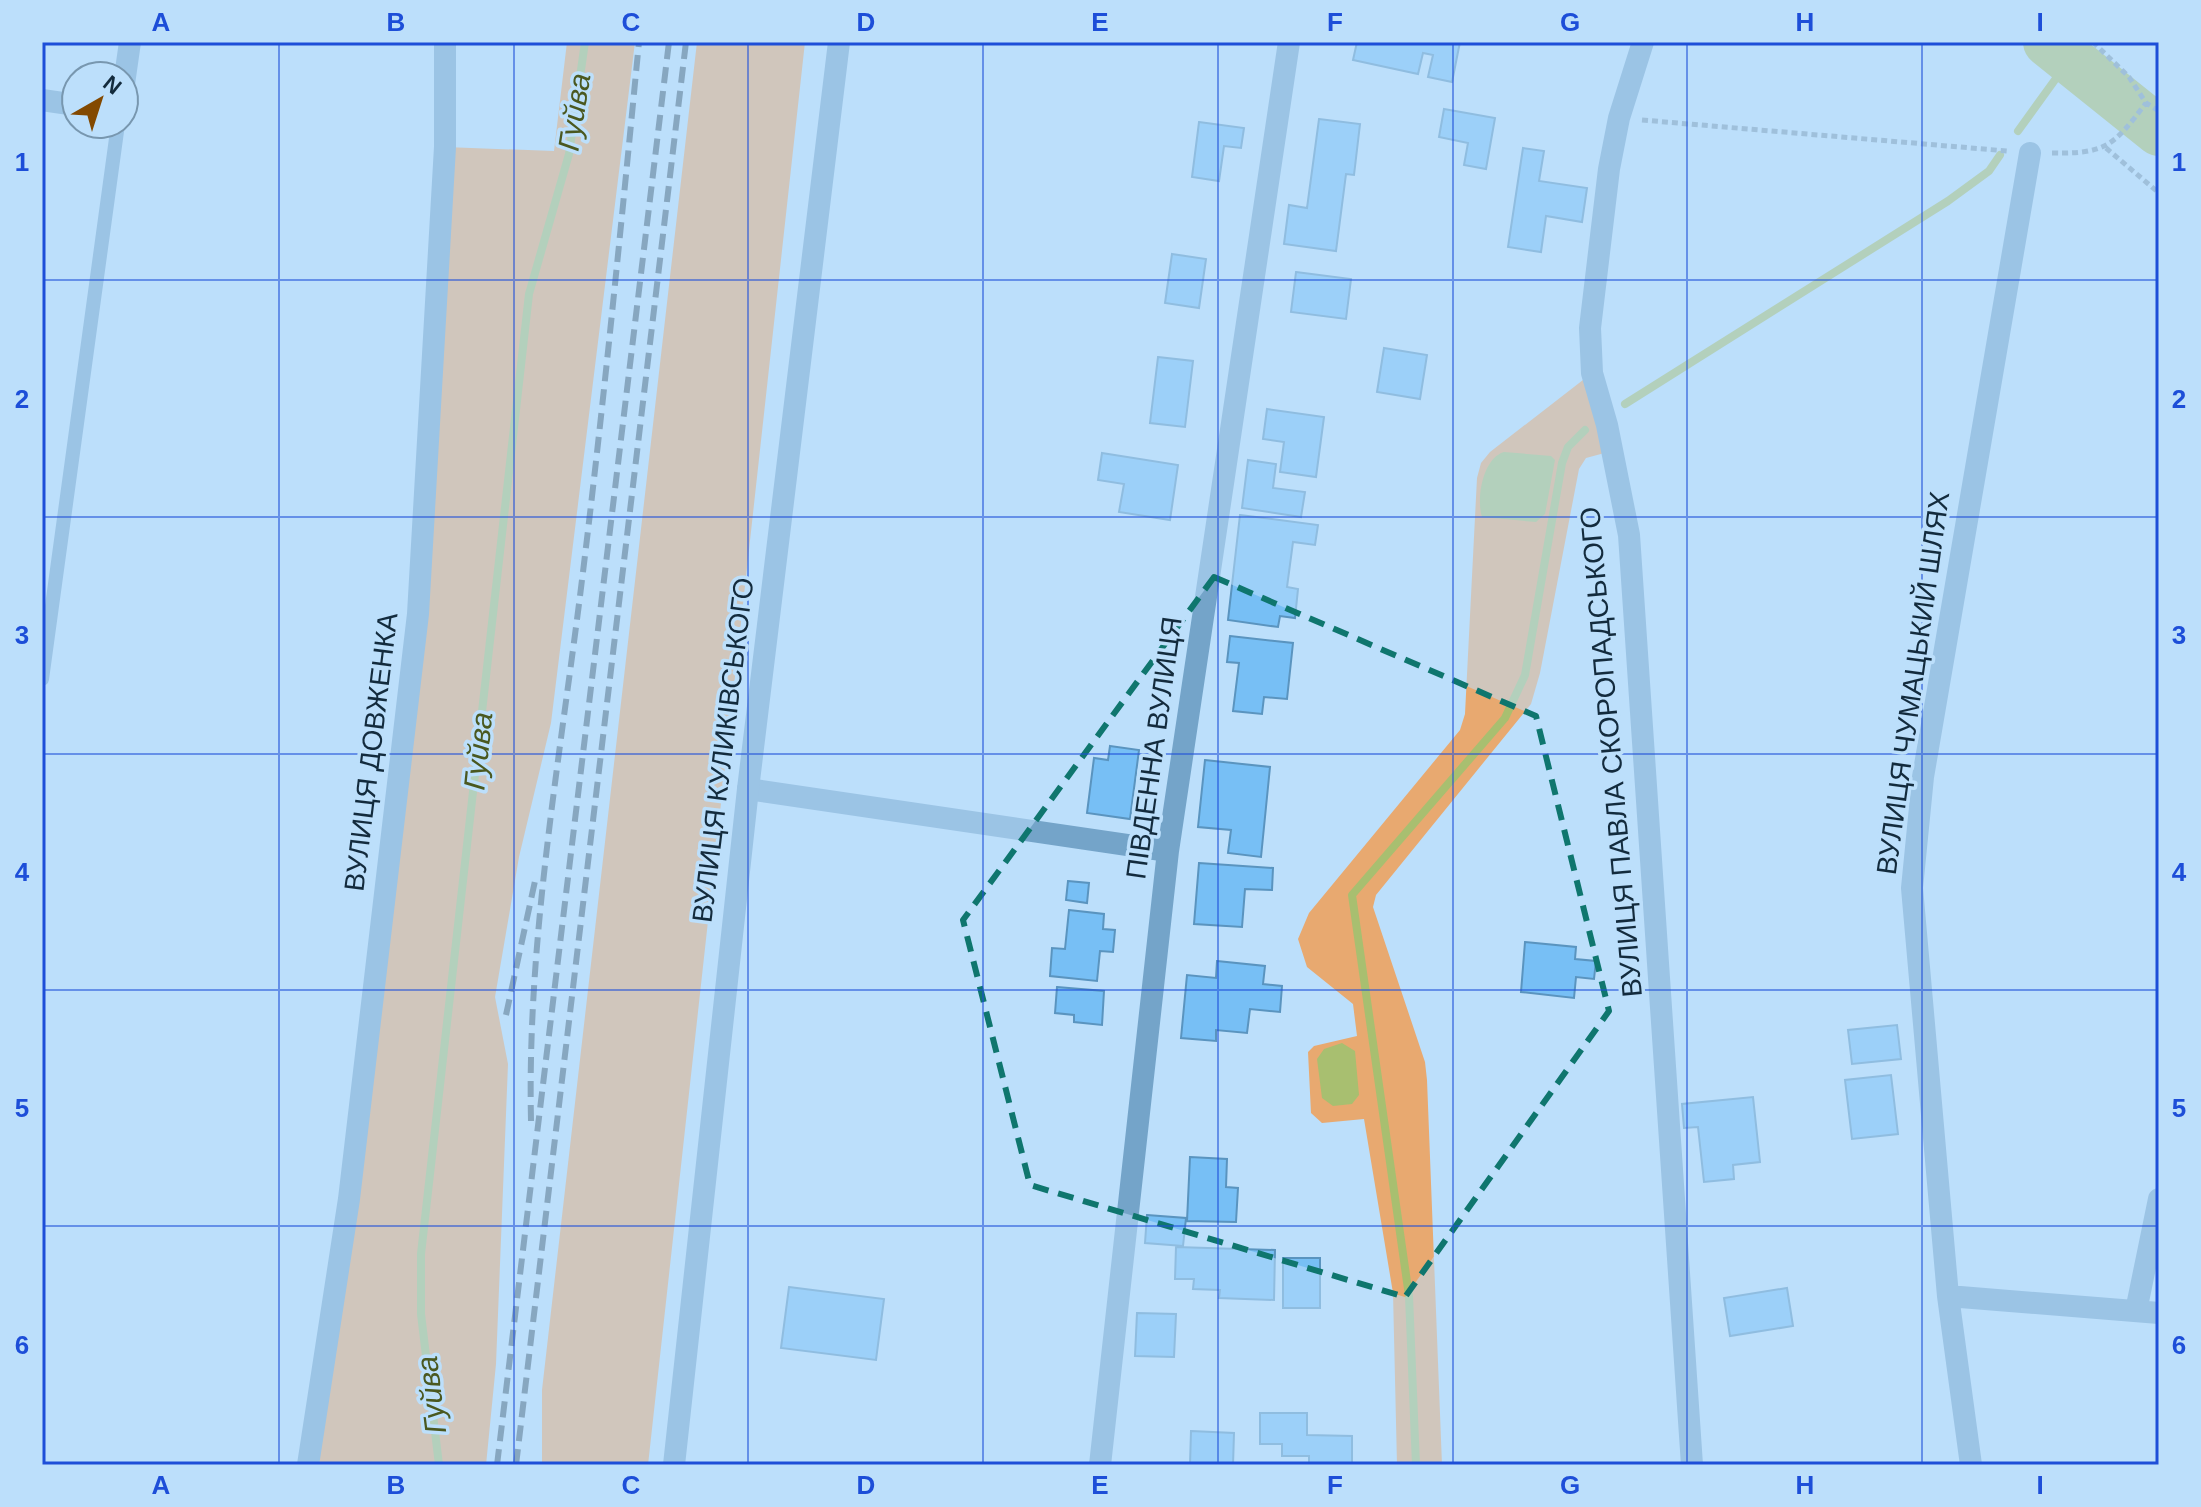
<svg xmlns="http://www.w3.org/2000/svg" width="2201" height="1507" viewBox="0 0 2201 1507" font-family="Helvetica,sans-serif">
<rect width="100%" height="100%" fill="#bcdffb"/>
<path fill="#e8a970" d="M567 42H635L551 723 519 857 495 997 508 1064 496 1364 486 1465H308L418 614 445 147 554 151Z
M697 42H805L648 1465H542V1390Z
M1592 373 1612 451 1586 458 1579 469 1540 673 1531 704 1376 895 1373 907 1425 1062 1427 1080 1442 1465H1397L1393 1293 1364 1119 1322 1123 1311 1113 1308 1052 1314 1046 1357 1036 1353 1004 1307 967 1298 939 1309 913 1460 730 1465 714 1477 478 1481 463 1490 452Z"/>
<path fill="#a8bf70" d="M1504 452 1551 456 1555 460 1545 514 1536 522 1482 517C1476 498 1483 458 1504 452Z
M1342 1043 1355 1051 1359 1095 1352 1104 1333 1106 1322 1098 1317 1059 1324 1049Z"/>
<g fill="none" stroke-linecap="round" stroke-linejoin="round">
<path stroke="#a8bf70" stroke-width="8" d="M2018 131 2070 59
M1625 404 1948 201 1989 171 2000 155
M439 1465 421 1314V1254L529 294 569 154 585 42
M1416 1465 1409 1296 1352 895 1505 718 1525 675 1562 463 1568 447 1585 430"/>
<path stroke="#a8bf70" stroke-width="50" d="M2048 42 2159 131"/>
</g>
<path fill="#77bff5" stroke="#5a94bf" stroke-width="2" d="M1357 42H1460L1452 82 1428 77 1433 55 1423 53 1418 74 1353 60Z
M1444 109 1495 118 1486 169 1464 165 1468 143 1439 137Z
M1319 119 1360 124 1354 175 1346 174 1336 251 1284 244 1289 205 1307 208Z
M1199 122 1244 128 1241 148 1224 146 1219 181 1192 177Z
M1523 148 1544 151 1539 181 1587 188 1582 222 1546 216 1541 252 1508 247Z
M1172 254 1206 259 1199 308 1165 303Z
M1296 272 1351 279 1346 319 1291 312Z
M1384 348 1427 355 1420 399 1377 392Z
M1158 357 1193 361 1185 427 1150 423Z
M1267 409 1324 417 1316 477 1280 472 1284 442 1263 439Z
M1102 453 1178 465 1170 520 1119 512 1124 484 1098 480Z
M1248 460 1276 464 1273 488 1305 492 1301 517 1242 508Z
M1240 515 1318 525 1315 545 1293 542 1287 587 1298 589 1295 618 1280 616 1278 627 1228 620Z
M1230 636 1293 643 1287 699 1264 697 1262 714 1233 711 1239 663 1227 662Z
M1110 746 1139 750 1130 819 1087 813 1094 758 1108 760Z
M1205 760 1270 767 1261 857 1228 853 1231 830 1198 827Z
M1199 863 1273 868 1272 890 1245 889 1242 927 1194 924Z
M1068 881 1089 883 1087 903 1066 900Z
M1069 910 1104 914 1103 929 1115 930 1113 952 1100 951 1097 981 1050 976 1052 948 1065 949Z
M1525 942 1576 947 1575 959 1596 961 1594 979 1576 977 1574 998 1521 992Z
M1217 961 1265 966 1263 984 1282 986 1280 1012 1250 1009 1247 1033 1216 1030V1041L1181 1038 1187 975 1216 978Z
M1057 987 1104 991 1102 1025 1074 1022V1015L1055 1013Z
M1897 1025 1901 1059 1852 1064 1848 1030Z
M1891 1075 1898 1134 1852 1139 1845 1080Z
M1753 1097 1760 1162 1733 1165 1734 1179 1704 1182 1698 1127 1684 1128 1682 1104Z
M1190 1157 1227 1159 1226 1187 1238 1188 1236 1222 1187 1221Z
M1147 1215 1186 1218 1183 1246 1145 1243Z
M1176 1247 1275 1250 1274 1300 1219 1298 1220 1290 1193 1289 1194 1279H1175Z
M1283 1258H1320V1308H1283Z
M789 1287 884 1299 876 1360 781 1348Z
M1787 1288 1793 1326 1730 1336 1724 1298Z
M1137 1313 1176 1314 1174 1357 1135 1356Z
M1260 1413H1307V1435L1352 1436V1465H1309V1456H1282V1444H1260Z
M1191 1431 1234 1433 1233 1465H1190Z"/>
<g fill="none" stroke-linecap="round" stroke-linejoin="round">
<path stroke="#7d9cb4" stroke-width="5" stroke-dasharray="6 4" stroke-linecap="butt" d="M2093 42 2129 77 2146 103 2159 111
M1642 120 2007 151
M2106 148 2159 193
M2052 153C2107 154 2114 145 2146 103"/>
<path stroke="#74a4c9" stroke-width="14" d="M42 679 118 124"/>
<path stroke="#74a4c9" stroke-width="22" d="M1643 42 1619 118 1609 169 1590 328 1592 373 1607 425 1629 535 1692 1465
M124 84 130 42
M42 100 76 105
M748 789 1168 851
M1948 1296 2159 1313
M2136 1311 2159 1199
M1100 1465 1168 851 1289 42
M1971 1465 1948 1296 1912 888 1923 777 2030 153"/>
<path stroke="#74a4c9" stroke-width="22" d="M308 1465 349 1199 418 614 445 147V42
M674 1465 748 789 839 42"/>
<path stroke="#486479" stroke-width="6" stroke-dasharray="16 8" stroke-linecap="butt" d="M506 1015 535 881
M531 1121C527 946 558 770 580 596 603 412 621 227 639 42
M497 1465 669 42
M516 1465 686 42"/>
</g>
<path d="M0 0H2201V1507H0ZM1214 577 1536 716 1609 1011 1405 1297 1030 1185 963 920Z" fill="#bcdffb" fill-opacity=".55" fill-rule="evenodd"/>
<path fill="none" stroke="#0f766e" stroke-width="6" stroke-dasharray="16 10" stroke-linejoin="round" d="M1214 577 1536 716 1609 1011 1405 1297 1030 1185 963 920Z"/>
<path fill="none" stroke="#1d4ed8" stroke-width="2" stroke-opacity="0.55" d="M279 42V1465M514 42V1465M748 42V1465M983 42V1465M1218 42V1465M1453 42V1465M1687 42V1465M1922 42V1465M42 280H2159M42 517H2159M42 754H2159M42 990H2159M42 1226H2159"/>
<g text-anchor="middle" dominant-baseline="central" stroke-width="7" stroke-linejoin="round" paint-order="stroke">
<g font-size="28" fill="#132b3d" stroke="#bcdffb">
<text transform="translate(1913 683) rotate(-82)">ВУЛИЦЯ ЧУМАЦЬКИЙ ШЛЯХ</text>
<text transform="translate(1154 748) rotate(-82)">ПІВДЕННА ВУЛИЦЯ</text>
<text transform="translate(723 750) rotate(-83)">ВУЛИЦЯ КУЛИКІВСЬКОГО</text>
<text transform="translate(371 752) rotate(-83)">ВУЛИЦЯ ДОВЖЕНКА</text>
<text transform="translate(1611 752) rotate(-95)">ВУЛИЦЯ ПАВЛА СКОРОПАДСЬКОГО</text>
</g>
<g font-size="30" font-style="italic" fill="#4a5820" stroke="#bcdffb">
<text transform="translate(574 112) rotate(-81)">Гуйва</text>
<text transform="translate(478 751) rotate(-84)">Гуйва</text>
<text transform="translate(431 1395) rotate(-97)">Гуйва</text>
</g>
</g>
<rect width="2201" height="1507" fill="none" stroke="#bcdffb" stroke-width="88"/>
<g transform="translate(100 100) rotate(39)"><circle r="38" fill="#bcdffb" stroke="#7897af" stroke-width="2"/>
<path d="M0-6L14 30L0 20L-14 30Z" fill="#834900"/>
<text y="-12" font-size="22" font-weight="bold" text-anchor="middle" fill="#132b3d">N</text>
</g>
<rect x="44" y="44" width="2113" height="1419" fill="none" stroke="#1d4ed8" stroke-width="3"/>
<g font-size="26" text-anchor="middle" font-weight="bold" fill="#1d4ed8">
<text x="161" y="31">A</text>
<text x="396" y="31">B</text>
<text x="631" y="31">C</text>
<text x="866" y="31">D</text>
<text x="1100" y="31">E</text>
<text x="1335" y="31">F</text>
<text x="1570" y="31">G</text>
<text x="1805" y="31">H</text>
<text x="2040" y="31">I</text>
<text x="22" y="171">1</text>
<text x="2179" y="171">1</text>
<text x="22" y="408">2</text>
<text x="2179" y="408">2</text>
<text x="22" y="644">3</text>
<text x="2179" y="644">3</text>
<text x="22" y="881">4</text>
<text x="2179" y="881">4</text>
<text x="22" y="1117">5</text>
<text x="2179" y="1117">5</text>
<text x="22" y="1354">6</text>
<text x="2179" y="1354">6</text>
<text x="161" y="1494">A</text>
<text x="396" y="1494">B</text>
<text x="631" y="1494">C</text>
<text x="866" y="1494">D</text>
<text x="1100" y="1494">E</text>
<text x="1335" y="1494">F</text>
<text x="1570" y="1494">G</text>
<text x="1805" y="1494">H</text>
<text x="2040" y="1494">I</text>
</g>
</svg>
